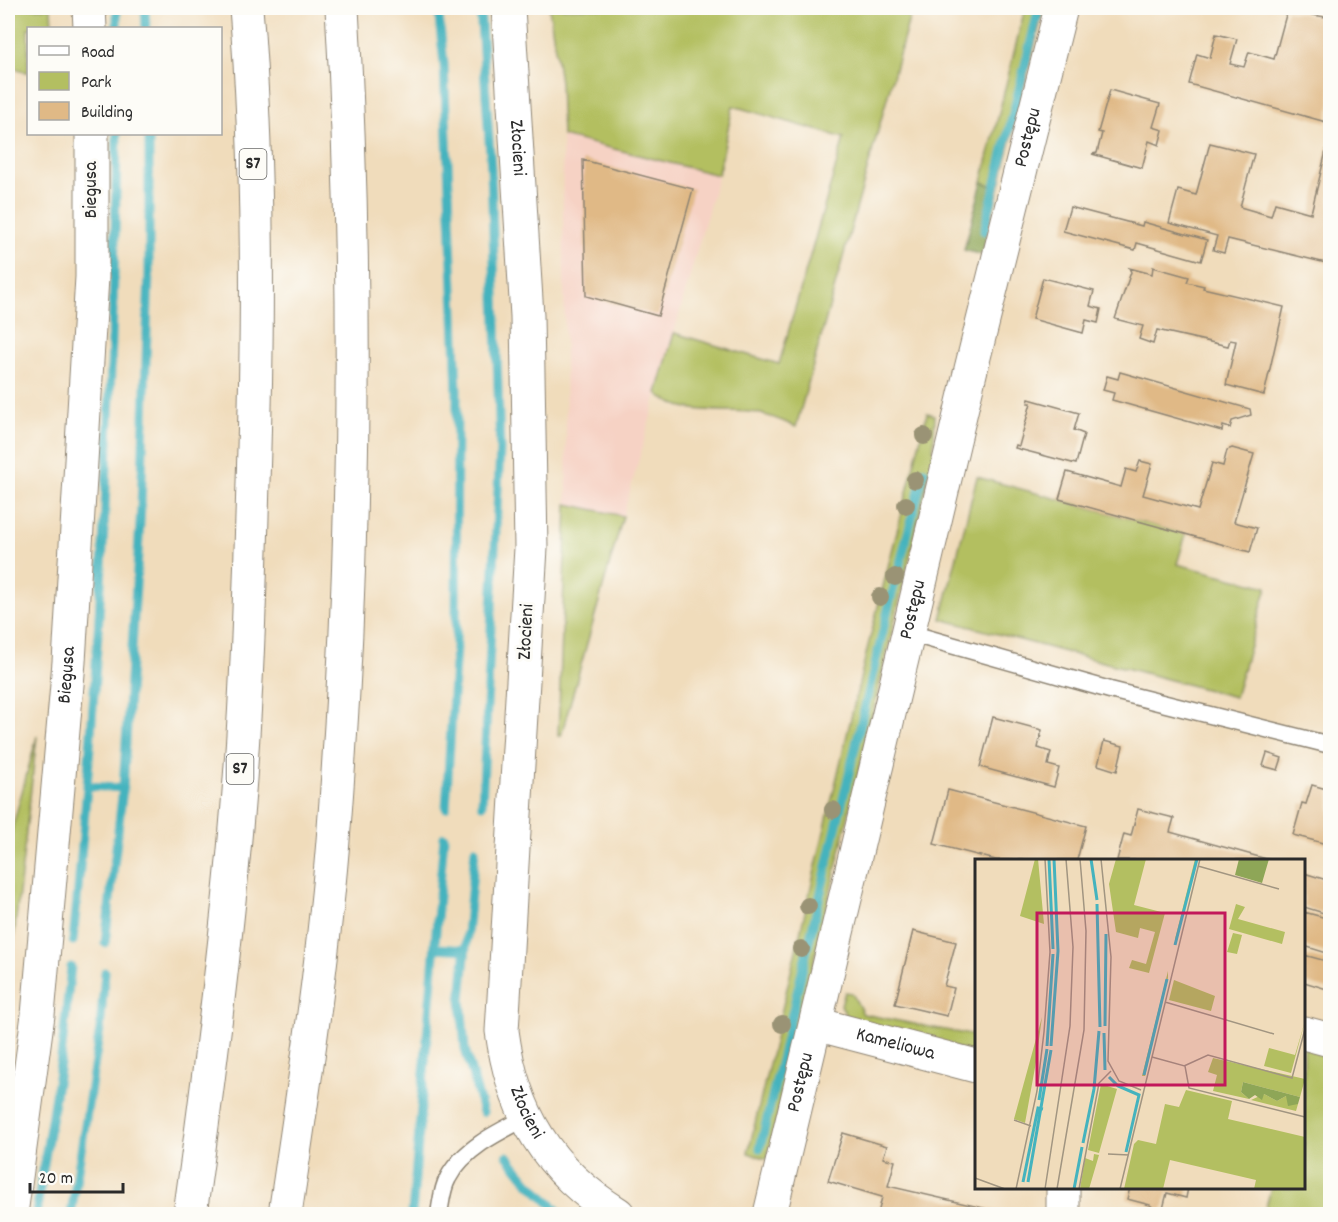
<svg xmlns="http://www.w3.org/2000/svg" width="1338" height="1222" viewBox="0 0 1338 1222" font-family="Dekko,sans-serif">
<rect width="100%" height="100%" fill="#fdfcf7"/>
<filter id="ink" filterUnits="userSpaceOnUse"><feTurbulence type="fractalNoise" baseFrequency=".0167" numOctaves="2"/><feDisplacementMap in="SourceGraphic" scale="12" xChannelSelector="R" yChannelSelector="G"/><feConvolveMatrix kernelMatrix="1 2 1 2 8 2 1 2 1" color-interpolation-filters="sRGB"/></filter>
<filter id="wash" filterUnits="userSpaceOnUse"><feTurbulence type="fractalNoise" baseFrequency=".008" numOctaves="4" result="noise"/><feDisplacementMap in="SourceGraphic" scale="24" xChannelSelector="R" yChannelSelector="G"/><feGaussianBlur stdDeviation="1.35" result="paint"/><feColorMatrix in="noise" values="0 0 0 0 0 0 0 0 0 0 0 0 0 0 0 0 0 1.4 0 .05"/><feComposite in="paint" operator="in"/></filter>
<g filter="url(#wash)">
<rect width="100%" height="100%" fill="#f0dcbb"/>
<path fill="#f6d2c4" d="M562 136 718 175 623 516 567 504Z"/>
<path fill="#b3bf61" stroke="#6f7546" stroke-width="1.5" d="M8 8H51L52 28H28V73L8 65Z
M549 8H912L796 427C781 420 767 414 751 412 719 409 681 416 657 393L674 333 779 364 844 138 733 106 718 175 562 136 560 82Z
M1025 8H1044L999 188 982 182Z
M927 413 935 415 933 459 767 1159 748 1153 868 646Z
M977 477 1186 534 1177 564 1267 587 1235 697 941 619Z
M567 504 623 516 561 736H558Z
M37 736 8 989V844Z
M845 992 852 993 863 1014 976 1036V1054L847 1018 841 1005Z
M1304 1043 1330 1050V1214H1264L1271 1188H1304Z"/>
<path fill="#8ea657" stroke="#5c6841" stroke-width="1.5" d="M982 182 999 188 982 255 964 250Z"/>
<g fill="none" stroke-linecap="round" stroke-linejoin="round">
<path stroke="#44b3be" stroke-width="9" d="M117 8V28
M145 8 146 28
M438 8 444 64 457 390 456 647 446 808
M480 8 491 169 500 450 482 805
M984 231 1039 8
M88 786 123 788
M475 850 461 999 465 1049 483 1112
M73 941C100 672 113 403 117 134
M105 943 123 788 141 507 149 273V134
M437 948 465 950
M760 1148 888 610 924 471
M507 1156 528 1182 561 1214
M36 1214 61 1058 71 967
M71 1214 100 1029 105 972
M412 1214 444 837"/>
</g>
<g id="blocks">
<path fill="#e0b986" d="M1287 11 1325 17 1326 14 1330 16V106L1326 122 1189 84 1197 54 1210 58 1216 34 1237 39 1230 64 1244 67 1249 52 1274 59Z
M1110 90 1160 104 1153 127 1163 130 1159 145 1149 141 1142 168 1092 154 1097 153 1102 133 1098 132Z
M1210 143 1254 154 1240 207 1271 216 1275 203 1311 213 1327 147H1330V264L1228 239 1224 253 1213 250 1217 236 1169 223 1178 190 1196 195Z
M583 160 693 189 658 316 586 296Z
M1070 207 1142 226 1143 222 1207 240 1201 261 1137 243 1135 250 1063 231Z
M1153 267 1189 277 1187 282 1204 286 1203 288 1284 307 1264 395 1226 385 1236 341 1230 340 1228 346 1157 330 1153 344 1139 339 1143 326 1115 319 1131 272 1129 268 1152 274Z
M1043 278 1094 291 1090 306 1101 309 1098 323 1086 320 1083 333 1032 319Z
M1120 372 1250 409 1251 415 1232 421 1230 428 1223 426 1222 431 1112 400 1114 393 1103 390 1107 376 1118 379Z
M1029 399 1079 413 1074 430 1084 434 1076 464 1015 448 1016 445 1019 446 1031 403H1028Z
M1232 448 1254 454 1234 522 1257 528 1250 552 1059 499 1067 472 1121 487 1126 469 1136 472 1140 461 1152 464 1143 495 1198 510 1212 463 1223 466 1227 450Z
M993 717 1042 730 1038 748 1051 752 1048 765 1059 768 1054 787 980 767Z
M1104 741 1123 746 1117 771 1098 765Z
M1267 753 1282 758 1278 770 1263 766Z
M1312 785 1330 790V845L1293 835 1302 803 1306 804Z
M948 790 1086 826 1077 860H996L934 844Z
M1138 809 1174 818 1170 832 1270 860H1172L1163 858 1162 860H1117L1124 834 1131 836Z
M1304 873 1330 881V915L1304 907Z
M1304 912 1330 919V954L1304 946Z
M913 931 956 942 944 986 954 988 947 1016 895 1004Z
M1304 955 1330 962V990L1304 982Z
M843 1133 887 1146 883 1158 895 1161 888 1186 1009 1214H878L882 1197 828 1181Z
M1130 1188H1188L1186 1198 1167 1193 1163 1209 1157 1211 1150 1205 1127 1199Z"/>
</g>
</g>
<g filter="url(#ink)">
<use href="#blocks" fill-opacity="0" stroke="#8e8473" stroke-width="1.5"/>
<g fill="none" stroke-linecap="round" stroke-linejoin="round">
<g stroke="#8e8473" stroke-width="19">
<path id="lane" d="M909 633 1110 690 1330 745
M439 1214C441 1203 442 1188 448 1178 463 1149 498 1132 526 1118"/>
</g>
<g stroke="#8e8473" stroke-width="35">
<g id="street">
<path d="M89 8 90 28"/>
<path id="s1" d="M816 1024 976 1066"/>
<path d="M1304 1033 1330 1040"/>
<path id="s2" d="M11 1214 38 1015 69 662 92 277V134"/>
<path id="s3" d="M770 1214 971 369 1061 8"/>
<path d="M1063 1214V1188"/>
</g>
</g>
<g stroke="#8e8473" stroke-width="35">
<g id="secondary">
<path id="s4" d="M508 8 527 316 531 548 502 1031C513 1113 548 1171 618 1214"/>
</g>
</g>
<g stroke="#8e8473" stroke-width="35">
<path id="highway" d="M190 1214C209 1078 227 941 238 804 247 697 250 589 253 482 258 324 259 165 246 8
M285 1214C304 1086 324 958 334 828 355 556 358 280 342 8"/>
</g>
<use href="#lane" stroke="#fff" stroke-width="16"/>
<use href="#street" stroke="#fff" stroke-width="33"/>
<use href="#secondary" stroke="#fff" stroke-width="33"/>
<use href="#highway" stroke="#fff" stroke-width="33"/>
</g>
<g fill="#9a9375">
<circle cx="924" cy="436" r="9"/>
<circle cx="915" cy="480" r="9"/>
<circle cx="906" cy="505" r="9"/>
<circle cx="895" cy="577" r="9"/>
<circle cx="880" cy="597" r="9"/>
<circle cx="833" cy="810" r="9"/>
<circle cx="808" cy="906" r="9"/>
<circle cx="801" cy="949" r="9"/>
<circle cx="782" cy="1024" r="9"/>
</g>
</g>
<g text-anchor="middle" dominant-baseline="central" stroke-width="6" stroke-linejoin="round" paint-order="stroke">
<g fill="#fdfcf7" stroke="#6a6a68" stroke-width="1.5">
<rect x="239.5" y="149" width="27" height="30" rx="4.5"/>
<rect x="226.5" y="754" width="27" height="30" rx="4.5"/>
</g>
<g font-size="18" font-weight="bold" fill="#2b2b2b">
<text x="253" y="164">S7</text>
<text x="240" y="769">S7</text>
</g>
<g font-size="20" fill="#2b2b2b" stroke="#fdfcf7">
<text stroke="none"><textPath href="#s3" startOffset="1107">Postępu</textPath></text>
<text stroke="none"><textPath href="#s4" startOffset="140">Złocieni</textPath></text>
<text transform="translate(92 190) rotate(-90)">Biegusa</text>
<text stroke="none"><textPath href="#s3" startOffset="621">Postępu</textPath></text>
<text transform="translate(527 632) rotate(-87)">Złocieni</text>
<text stroke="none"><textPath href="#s2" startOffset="542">Biegusa</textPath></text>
<text stroke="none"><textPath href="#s1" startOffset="82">Kameliowa</textPath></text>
<text stroke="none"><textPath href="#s3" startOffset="135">Postępu</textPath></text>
<text stroke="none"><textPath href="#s4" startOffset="1110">Złocieni</textPath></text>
</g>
</g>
<g transform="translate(975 859)">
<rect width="330" height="330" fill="#f0dcbb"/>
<path d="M60 0H63L69 65 45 57ZM141 0H171L159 46 190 54 174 114 154 109 157 101 171 105 180 73 165 69 163 79 141 73 134 25ZM220 0H222L202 80H200ZM261 45 270 48 263 60 310 73 307 85 254 70ZM258 74 267 76 262 95 252 93ZM193 112V119L170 217H167ZM199 121 240 137 236 152 194 141ZM67 158 61 203 50 264 39 260ZM330 162 316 214 289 207 294 189 320 196ZM238 199 330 220 325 238 268 223 266 233 274 240 238 232 242 216 233 213ZM126 225 142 230 124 294 113 291ZM211 231 257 242 253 260 330 278V330H279L281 321 195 301 188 330H149L159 285 163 281 181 285 190 245 204 248ZM289 235 302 242 311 237 323 245 321 252 276 241ZM119 295 124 296 114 330H105L110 299 118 302Z" fill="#b3bf61"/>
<path d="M264 0H294L287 24 260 16ZM268 223 325 238 323 245 313 247 311 237 302 242 289 235 287 241 280 236 274 240 266 233Z" fill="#8ea657"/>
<path fill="none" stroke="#44b3be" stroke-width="3" d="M74 0 78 90M116 0 122 41M122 45 125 168M200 86 222 0M130 167 131 75M129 174 130 211M72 187 78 95M76 187 83 92 79 0M169 216 192 120M134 218 143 227 164 236 151 293M64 241 72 190M108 284 119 230 124 172M48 323 63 249 68 250M53 323 76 191M99 330 107 288"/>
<path fill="none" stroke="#a19581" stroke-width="1.5" d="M126 0 136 98 133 202 144 222 166 231M223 7 304 30M190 143 299 175M177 198 210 207 214 229 330 258M209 207 233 196 317 219 330 170M39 261 56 267M133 295 154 296M0 319 30 330M41 330 62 232 69 173 75 93 70 0M70 330 95 167 98 88 91 0M82 330 109 171 111 72 105 0M104 330 124 224 136 212M145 330 225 0"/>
<path fill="#c2185b" fill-opacity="0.15" stroke="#c2185b" stroke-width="3" d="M62 54H250V226H62Z"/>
<rect width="330" height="330" fill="none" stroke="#2b2b2b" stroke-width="3"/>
</g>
<rect width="1338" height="1222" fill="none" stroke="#fdfcf7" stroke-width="30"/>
<rect x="27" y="27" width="195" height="108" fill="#fdfcf7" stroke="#a9a8a5" stroke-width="1.5"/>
<rect x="39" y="46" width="30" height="9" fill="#ffffff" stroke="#a9a8a5" stroke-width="1.5"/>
<text x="81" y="57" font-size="18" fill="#2b2b2b">Road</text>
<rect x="39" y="72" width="30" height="18" fill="#b3bf61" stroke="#a9a8a5" stroke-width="1.5"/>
<text x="81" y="87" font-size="18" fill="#2b2b2b">Park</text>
<rect x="39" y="102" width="30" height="18" fill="#e0b986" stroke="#a9a8a5" stroke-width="1.5"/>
<text x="81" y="117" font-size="18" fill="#2b2b2b">Building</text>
<path d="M30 1183v9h93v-9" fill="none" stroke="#2b2b2b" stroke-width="3"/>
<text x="39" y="1183" font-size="18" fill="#2b2b2b" stroke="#fdfcf7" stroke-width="4.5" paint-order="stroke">20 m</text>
</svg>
